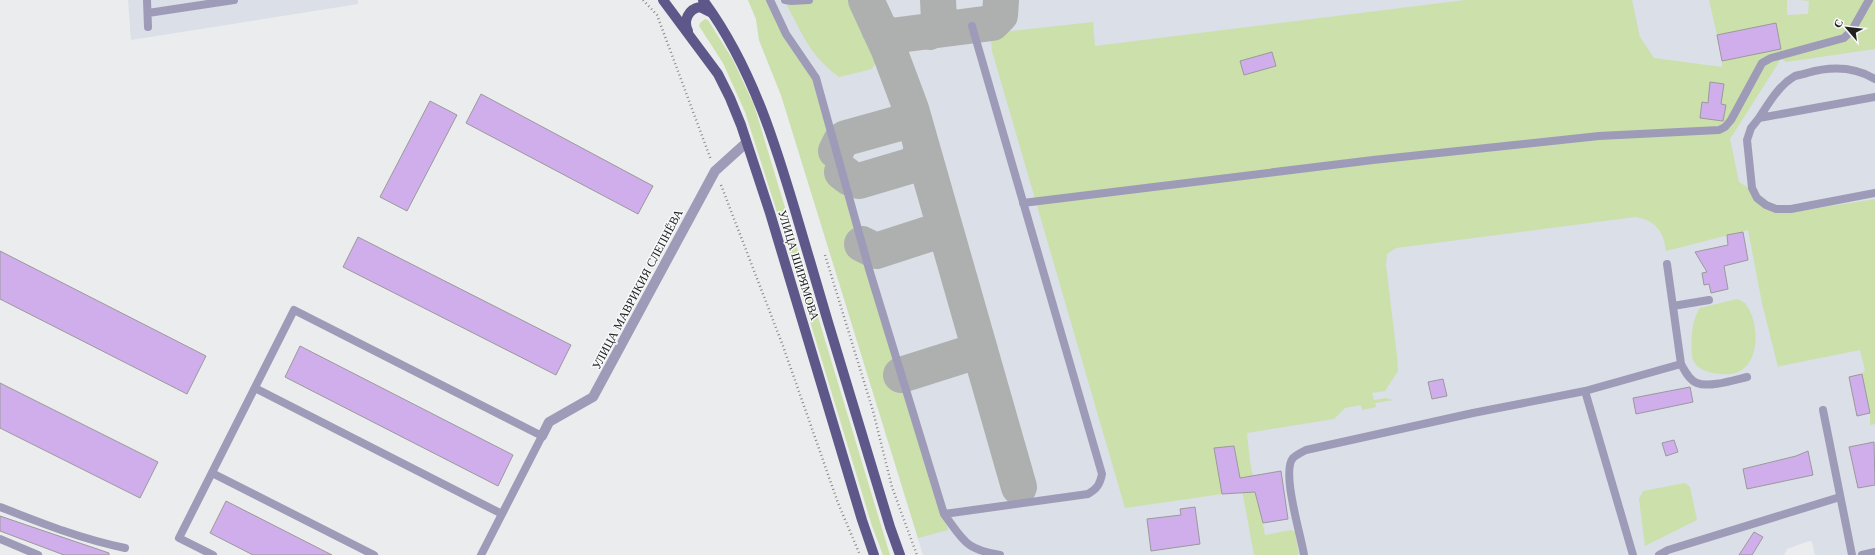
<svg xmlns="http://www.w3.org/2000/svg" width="1875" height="555" viewBox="0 0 1875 555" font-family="'Libre Baskerville',serif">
<rect width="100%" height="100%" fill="#ebeced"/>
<path fill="#dbdfe7" d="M128 0H358V4L131 40Z
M748 0H1875V555H1815L1812 542 1809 541 1787 549 1784 555H923L781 95 759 40 756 19Z"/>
<path fill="#cbe0ab" d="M748 0H767L817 83 948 530 918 538 781 95 759 40 756 19Z
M784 0H852L878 58 872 69 839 77C808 54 802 32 784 0Z
M1465 0H1632L1640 37 1654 58 1722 67V61L1781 49 1776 24 1717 35 1709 0H1787V15L1808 14 1809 1 1799 0H1875V49L1786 62 1781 59 1730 139 1739 182 1747 187 1759 203 1793 212 1875 199V424L1870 425V413L1862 374 1865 370 1860 350 1780 366 1778 367 1762 303 1748 230 1666 251C1664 231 1655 220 1635 217L1396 248 1387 254 1386 265 1397 356 1398 371 1385 391 1372 393 1374 400 1386 398 1394 400 1375 403 1376 407 1362 410 1361 405 1345 408 1334 419 1247 433 1250 462 1265 535 1291 530 1295 532 1299 555H1254L1234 446 1214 448 1222 494 1125 508 992 51 991 40 994 33 1093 22 1095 46Z
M705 19 708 20 733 60 754 105 890 555H883L872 526 776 209 745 112 723 63 699 26 700 23Z
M1737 299C1740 300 1745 302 1747 306 1758 322 1761 359 1740 371 1732 376 1721 374 1713 373 1703 371 1695 367 1692 357 1691 341 1691 321 1700 308Z
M1685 483 1690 487 1697 520 1645 546 1639 499 1643 491Z"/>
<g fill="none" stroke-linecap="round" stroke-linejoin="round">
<path stroke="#aeb0b0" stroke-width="36" d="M866 0 889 50 911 109 1019 487
M879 29 891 36 992 23 1000 15 1001 0
M930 32 939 21 938 0
M836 151 841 141 846 138 900 123 907 117 911 109
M842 172 850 178 859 181 913 165 919 158 922 147
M862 244 876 251 944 229
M901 375 980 350"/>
</g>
<path fill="#d0aeeb" stroke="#9a999b" d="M1776 23 1781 49 1722 61 1717 35Z
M1272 52 1276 66 1244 75 1240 61Z
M1710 82 1724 84 1721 104 1726 105 1723 121 1700 118 1702 102 1708 103Z
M481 94 653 186 638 214 466 123Z
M430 101 457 115 407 211 380 197Z
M1743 232 1748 260 1724 266 1728 289 1711 293 1709 284 1704 285 1702 273 1707 272 1695 252 1728 245 1727 235Z
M358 237 571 345 556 375 343 267Z
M0 251 206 356 187 394 0 299Z
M300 346 513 455 498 486 285 377Z
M1862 374 1870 413 1857 416 1849 377Z
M1443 379 1447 396 1432 399 1428 382Z
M0 383 158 462 140 498 0 428Z
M1690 387 1693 402 1636 414 1633 398Z
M1674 440 1678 452 1666 456 1662 443Z
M1874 442 1875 485 1858 488 1849 447Z
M1234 446 1240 478 1281 471 1288 519 1263 523 1255 492 1222 494 1214 448Z
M1808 451 1813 475 1747 489 1743 469 1796 456Z
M226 501 332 555H253L210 533Z
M1195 507 1200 544 1151 551 1147 519 1181 515 1180 509Z
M0 516 109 553V555H64L0 531Z
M1754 532 1763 537 1752 555H1739Z"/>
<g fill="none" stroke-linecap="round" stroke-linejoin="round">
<path stroke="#89898a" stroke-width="2.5" stroke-dasharray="1 3" stroke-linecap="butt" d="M643 0 657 15 711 160
M721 185 783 346 838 503 860 555
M825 255 873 411 892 487 917 555"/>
<path stroke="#9d9bb8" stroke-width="8" d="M147 0 148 27
M770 0 786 34 816 78 869 269 944 514C964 541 965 549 1000 555
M785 0 792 1 809 0
M148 13 234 0
M1875 97 1759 118 1751 128 1747 140 1752 188 1757 198 1766 205 1776 209H1791L1875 193
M1759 118C1769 103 1779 85 1795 76 1799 75 1804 74 1807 73 1831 66 1853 66 1875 79
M1023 203 1373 160 1599 136 1719 130 1725 127 1731 120 1762 63 1771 58 1844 38 1852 30 1869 0
M1673 306 1709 300
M1681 364C1685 371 1689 380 1697 383 1709 388 1734 380 1747 377
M255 388 502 514
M1585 391 1681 364 1667 264
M1823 410 1852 555
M212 473 374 555
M0 507C41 523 81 539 125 548
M944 514 1088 494C1097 489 1100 484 1102 474L972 26
M0 539 38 555
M213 555 179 538 294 310 542 436 481 555
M1304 555C1301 535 1281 472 1293 458 1296 455 1302 452 1306 450L1473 413 1585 391 1633 555
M1659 555 1668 550 1840 497
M1862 555 1875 552"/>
<path stroke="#9d9bb8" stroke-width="10" d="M542 436 549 422 593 397 715 171 746 143"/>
<path stroke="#5e588a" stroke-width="10" d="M663 0 718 74 730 98 741 125 770 213 862 520 874 555
M703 0C760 77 783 171 810 261 836 350 863 439 890 527L900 555
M688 31C683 21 688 9 700 7L710 12"/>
</g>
<g text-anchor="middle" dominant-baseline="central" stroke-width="3" stroke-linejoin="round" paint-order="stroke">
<g font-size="12" fill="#212121" stroke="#f8f9fb">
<text transform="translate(799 265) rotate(73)">УЛИЦА ШИРЯМОВА</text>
<text transform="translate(637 289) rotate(-62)">УЛИЦА МАВРИКИЯ СЛЕПНЁВА</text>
</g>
</g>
<g transform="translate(1847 28) rotate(298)" stroke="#f8f9fb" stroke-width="3" paint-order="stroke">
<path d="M0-3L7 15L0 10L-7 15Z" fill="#212121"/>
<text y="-6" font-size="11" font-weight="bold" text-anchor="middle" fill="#212121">С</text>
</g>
</svg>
